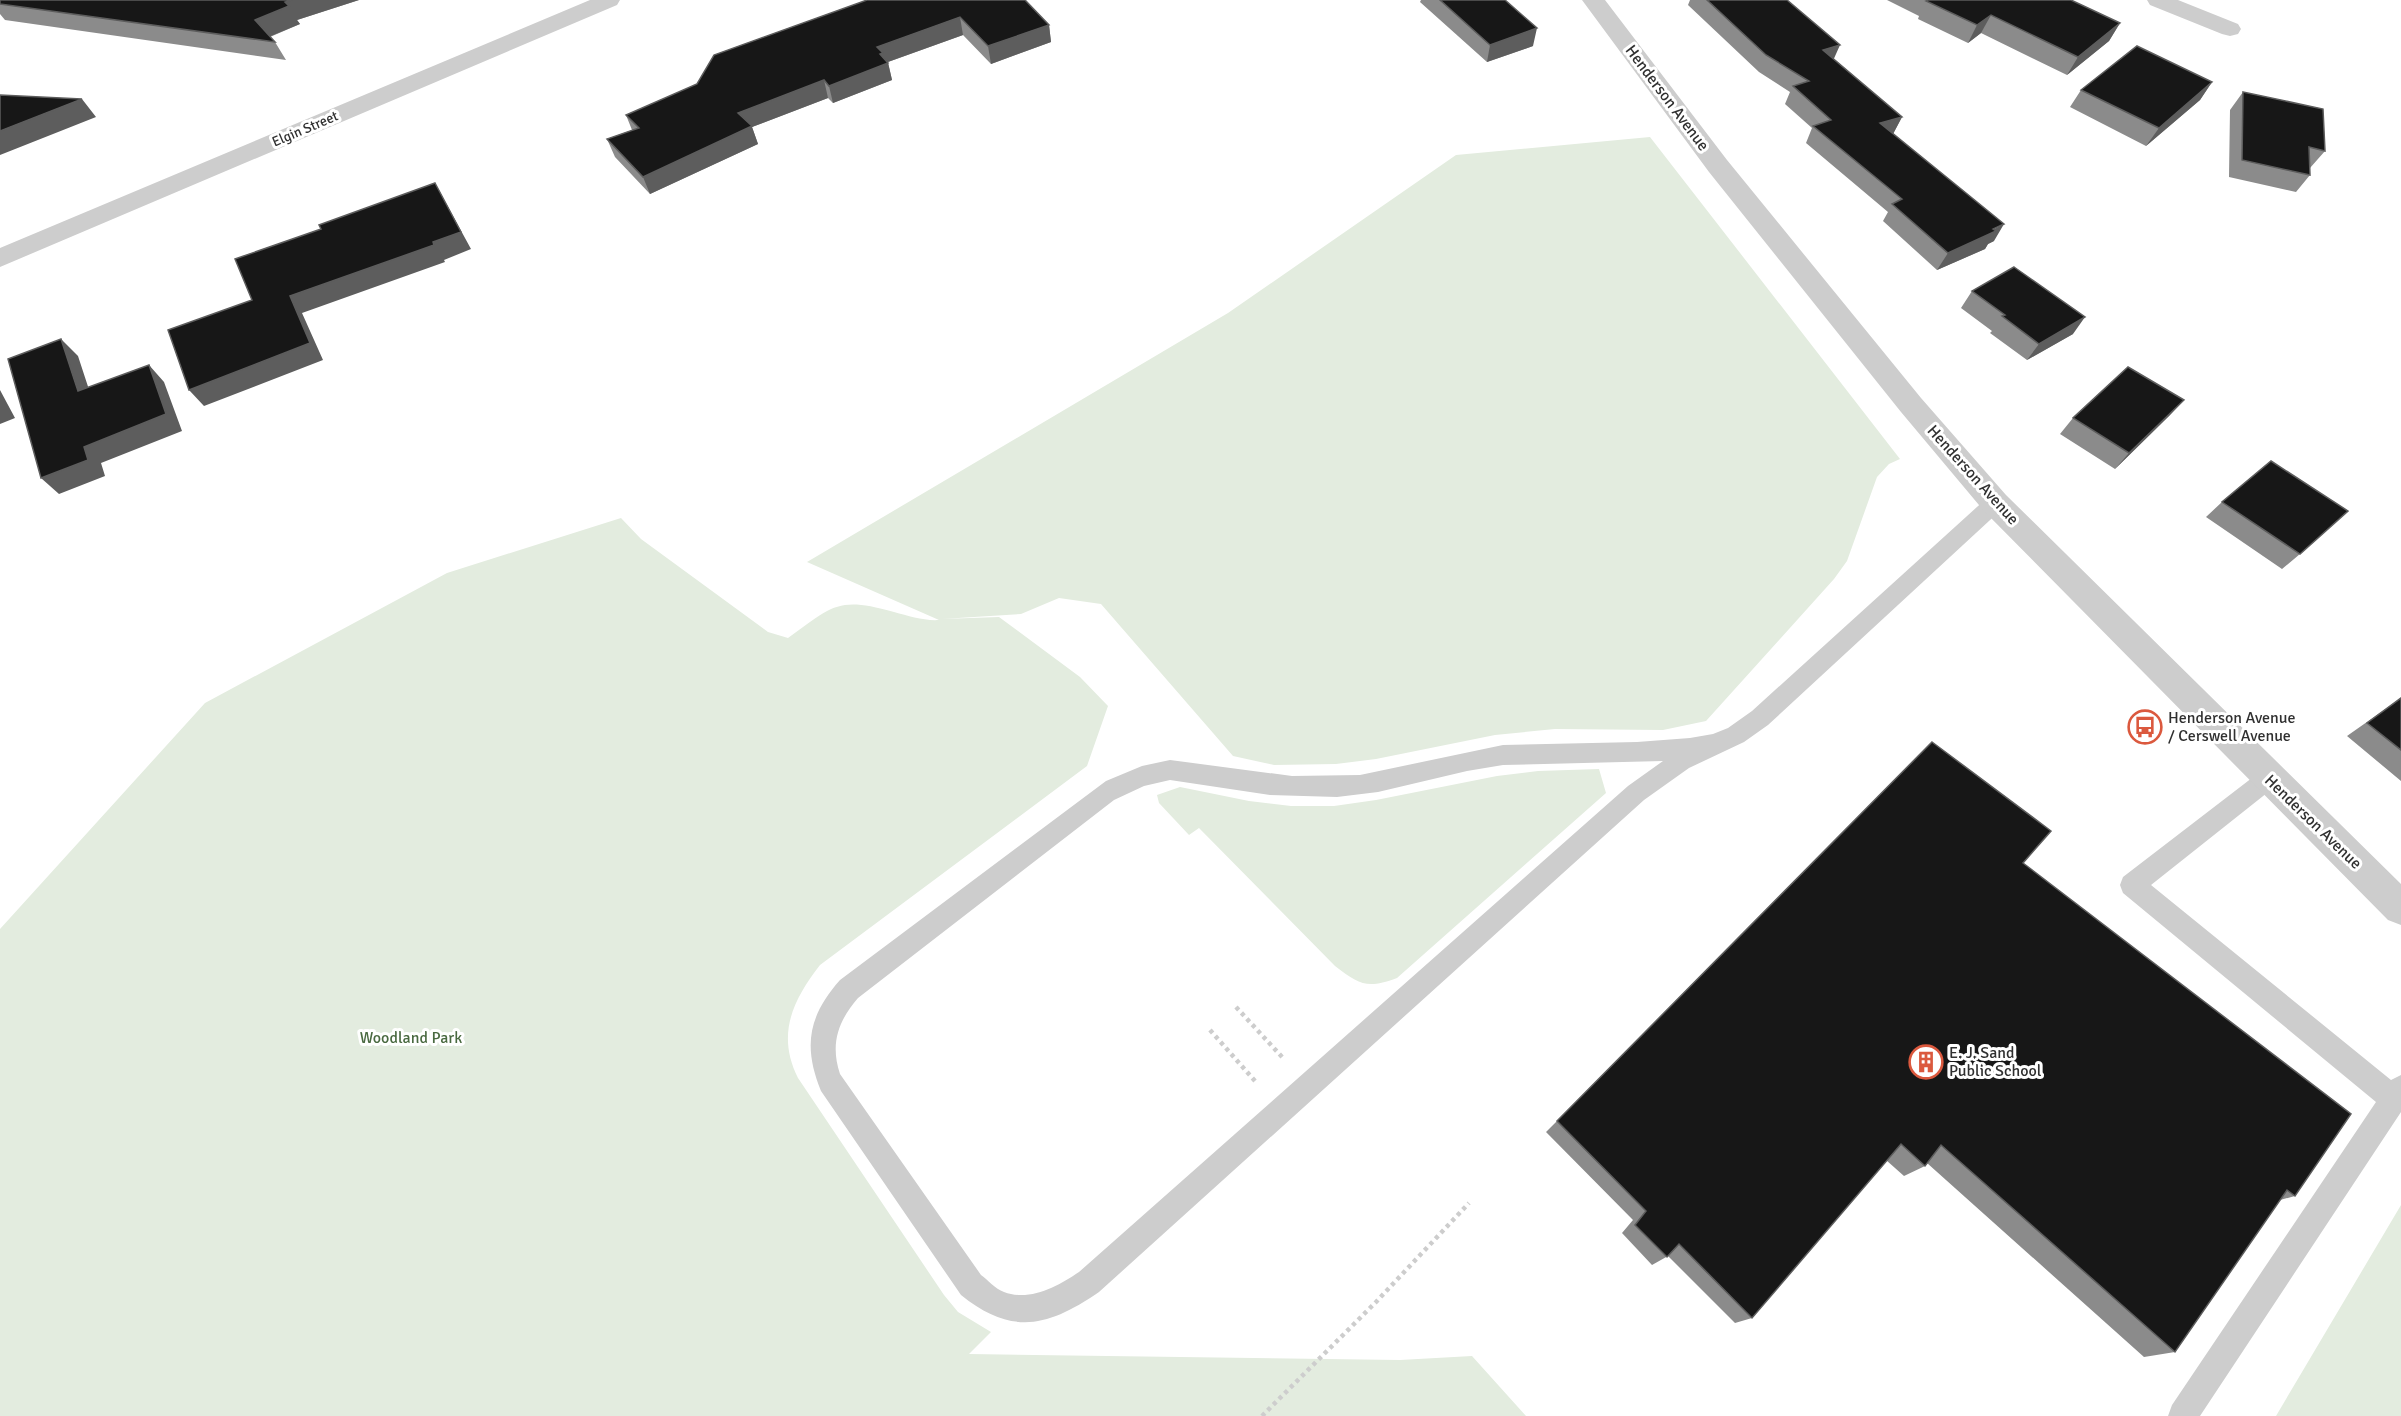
<svg xmlns="http://www.w3.org/2000/svg" width="2401" height="1416" viewBox="0 0 2401 1416" font-family="Signika,sans-serif">
<rect width="100%" height="100%" fill="#fff"/>
<path fill="#e3ecdf" d="M1650 137 1900 459 1889 464 1877 477 1847 561 1834 579 1706 721 1663 730 1555 729 1495 735 1376 759 1336 764 1274 765 1233 756 1101 604 1059 598 1021 614 942 619 999 617 1080 677 1108 706 1087 766 820 965C793 1000 776 1034 798 1078L944 1295 958 1312 991 1332 969 1354 1400 1360 1472 1356 1526 1416H0V929L205 703 447 573 621 518 641 539 768 632 788 638C833 606 837 596 894 612 909 616 924 621 939 620L807 562 1228 313 1456 155Z
M1599 769 1606 793 1397 978C1367 989 1360 985 1335 966L1199 828 1189 835 1159 803 1157 795 1180 787 1249 801 1291 806H1334L1376 800 1497 776 1538 771Z
M2401 1205V1416H2276Z"/>
<g fill="none" stroke-linecap="round" stroke-linejoin="round">
<path stroke="#cdcdcd" stroke-width="4.5" stroke-dasharray="4 4" stroke-linecap="butt" d="M1236 1007 1283 1058
M1210 1030 1255 1081
M1262 1416 1376 1302 1469 1203"/>
<path fill="#cdcdcd" fill-rule="evenodd" d="M1995 495 2002 497 2005 503 2002 509 1768 725 1744 742 1689 768 1644 800 1099 1292C1048 1327 1012 1336 961 1295L821 1091C803 1047 808 1016 840 980L1106 781 1142 766 1170 760 1292 776 1360 775 1503 745 1637 742 1690 738 1713 734 1728 728 1752 711 1988 497ZM1663 761 1628 786 1079 1272C1058 1286 1030 1302 1004 1292 995 1289 988 1280 981 1275L840 1074C830 1044 838 1021 858 998L1114 800 1144 786 1170 780 1270 795 1337 797 1378 792 1467 771 1503 765Z
M2269 768 2277 771 2281 778 2277 785 2151 885 2391 1080 2401 1075V1112L2200 1416H2168L2172 1405 2376 1102 2123 893 2120 885 2123 877 2261 771Z"/>
<path fill="#cdcdcd" fill-rule="evenodd" d="M590 0H620L617 5 0 267V248Z
M2147 0H2178L2238 24 2241 29 2238 34 2230 36 2222 34 2150 5Z"/>
<path fill="#cdcdcd" fill-rule="evenodd" d="M1582 0H1605L1727 160 1921 398 2006 495 2401 884V925L2388 920 1984 511 1901 412 1709 172Z"/>
</g>
<path fill="#8b8b8b" d="M0 0H359L297 20 300 24 270 37 275 42 286 60 5 20 0 14Z
M867 0 1049 25 1051 42 991 64 963 35 888 62 892 80 833 103 828 98 752 127 758 144 650 194 615 157 607 139 632 130 626 115 697 84Z
M1421 0H1505L1533 46 1487 62 1420 2Z
M1690 0H1787L1834 59 1902 117 1893 134 1994 241 1988 244 1985 249 1937 270 1883 221 1888 212 1806 143 1812 128 1785 104 1790 92 1759 72 1688 5Z
M1887 0H2071L2120 23 2109 41 2067 75 1981 33 1968 43 1918 19 1919 16Z
M2212 82 2200 100 2146 146 2070 107 2081 90Z
M2243 92 2325 151 2310 168V175L2296 192 2229 177 2230 110Z
M1972 291 2073 334 2027 360 1990 333 1992 331 1961 308Z
M2184 400 2169 416 2115 469 2060 434 2073 418Z
M2222 502 2300 554 2282 569 2206 517Z
M2401 698V781L2347 736Z
M2023 863 2295 1196 2280 1200 2175 1352 2144 1357 1927 1163 1925 1166 1904 1176 1886 1160 1752 1318 1735 1323 1668 1256 1652 1265 1622 1233 1633 1220 1546 1132 1557 1121Z"/>
<path fill="#5d5d5d" d="M292 0H359L297 20 300 24 266 38 255 20 285 2Z
M1991 15 1981 33 1968 43 1977 25Z
M960 17 963 35 885 63H888L892 80 833 103 829 86 877 47Z
M2120 23 2109 41 2067 75 2078 57Z
M1049 25 1051 42 991 64 988 46Z
M1537 28 1533 46 1487 62 1490 45Z
M1840 45 1832 63 1823 50Z
M824 80 828 98 752 127 758 144 650 194 643 177 738 113Z
M2212 82 2200 100 2146 146 2159 128Z
M82 99 96 117 0 155V131Z
M1902 117 1893 134 1880 123Z
M435 183 471 249 444 260 445 262 302 313 323 360 204 406 189 390 290 296 433 242Z
M2004 224 1994 241 1988 244 1985 249 1937 270 1948 253Z
M2085 317 2073 334 2027 360 2039 344Z
M61 339 78 356 95 408 78 391Z
M149 365 164 382 182 431 101 463 105 476 59 494 41 478 84 447Z
M0 390 15 418 0 424Z
M2184 400 2169 416 2115 469 2129 453Z"/>
<path fill="#171717" stroke="#5d5d5d" stroke-width="1.5" d="M0 0H292L285 2 289 6 255 20 275 42 0 4Z
M867 0H1025L1049 25 988 46 960 17 877 47 883 53 880 54 888 63 829 86 824 80 738 113 752 126 643 177 607 139 639 128 626 115 697 84 714 55Z
M1440 0H1505L1537 28 1490 45Z
M1707 0H1787L1840 45 1823 50 1902 117 1880 123 2004 224 1993 229 1996 231 1948 253 1892 204 1902 199 1813 126 1831 120 1793 86 1809 81 1766 55Z
M1928 0H2071L2120 23 2078 57 1991 15 1977 25 1926 1Z
M2137 46 2212 82 2159 128 2081 90Z
M2243 92 2323 109 2325 151 2309 147 2310 175 2242 160Z
M0 95 82 99 0 131Z
M435 183 461 232 433 242 434 245 290 296 310 343 189 390 168 330 252 300 235 259 321 229 319 225Z
M2014 267 2085 317 2039 344 2002 316 2005 315 1972 291Z
M61 339 78 391 149 365 166 414 84 447 88 460 41 478 8 359Z
M2128 367 2184 400 2129 453 2073 418Z
M2271 461 2348 511 2300 554 2222 502Z
M2401 698V750L2367 723Z
M1932 742 2051 831 2023 863 2351 1114 2295 1196 2287 1190 2175 1352 1941 1145 1925 1166 1901 1144 1752 1318 1679 1244 1667 1257 1635 1225 1646 1211 1557 1121Z"/>
<defs>
<g id="bus-ring" transform="scale(1.725)"><circle r="9.5" fill="#fff" stroke="#db593e" stroke-width="1.5"/><path d="M-5-6H5V4H4V6H2V4H-2V6H-4V4H-5ZM-3.5-4V0h7V-4ZM-3.5 1.2v1.5H-2V1.2ZM2 1.2v1.5H3.5V1.2Z" fill="#db593e"/></g>
<g id="building-ring" transform="scale(1.725)"><circle r="9.5" fill="#fff" stroke="#db593e" stroke-width="1.5"/><path d="M-4-6H4V6H1V3H-1V6H-4ZM-2.5-4.3h1.7v1.8h-1.7ZM.8-4.3h1.7v1.8H.8ZM-2.5-1h1.7V.8h-1.7ZM.8-1h1.7V.8H.8Z" fill="#db593e"/></g>
</defs>
<g fill-rule="evenodd">
<use href="#bus-ring" x="2145" y="727"/>
<use href="#building-ring" x="1926" y="1062"/>
</g>
<g text-anchor="middle" dominant-baseline="central" stroke-width="6" stroke-linejoin="round" paint-order="stroke">
<g font-size="14" fill="#303030" stroke="#fff">
<text transform="translate(305 129) rotate(-23)">Elgin Street</text>
</g>
<g font-size="16" fill="#303030" stroke="#fff">
<text transform="translate(1667 98) rotate(53)">Henderson Avenue</text>
<text transform="translate(1973 475) rotate(48)">Henderson Avenue</text>
<text transform="translate(2313 822) rotate(44)">Henderson Avenue</text>
</g>
<g font-size="16" fill="#303030" stroke="#fff" text-anchor="start">
<text x="2168" y="718">Henderson Avenue<tspan x="2168" dy="18">/ Cerswell Avenue</tspan></text>
<text x="1949" y="1053">E. J. Sand<tspan x="1949" dy="18">Public School</tspan></text>
</g>
<g font-size="16" fill="#496940" stroke="#fff">
<text x="411" y="1038">Woodland Park</text>
</g>
</g>
</svg>
